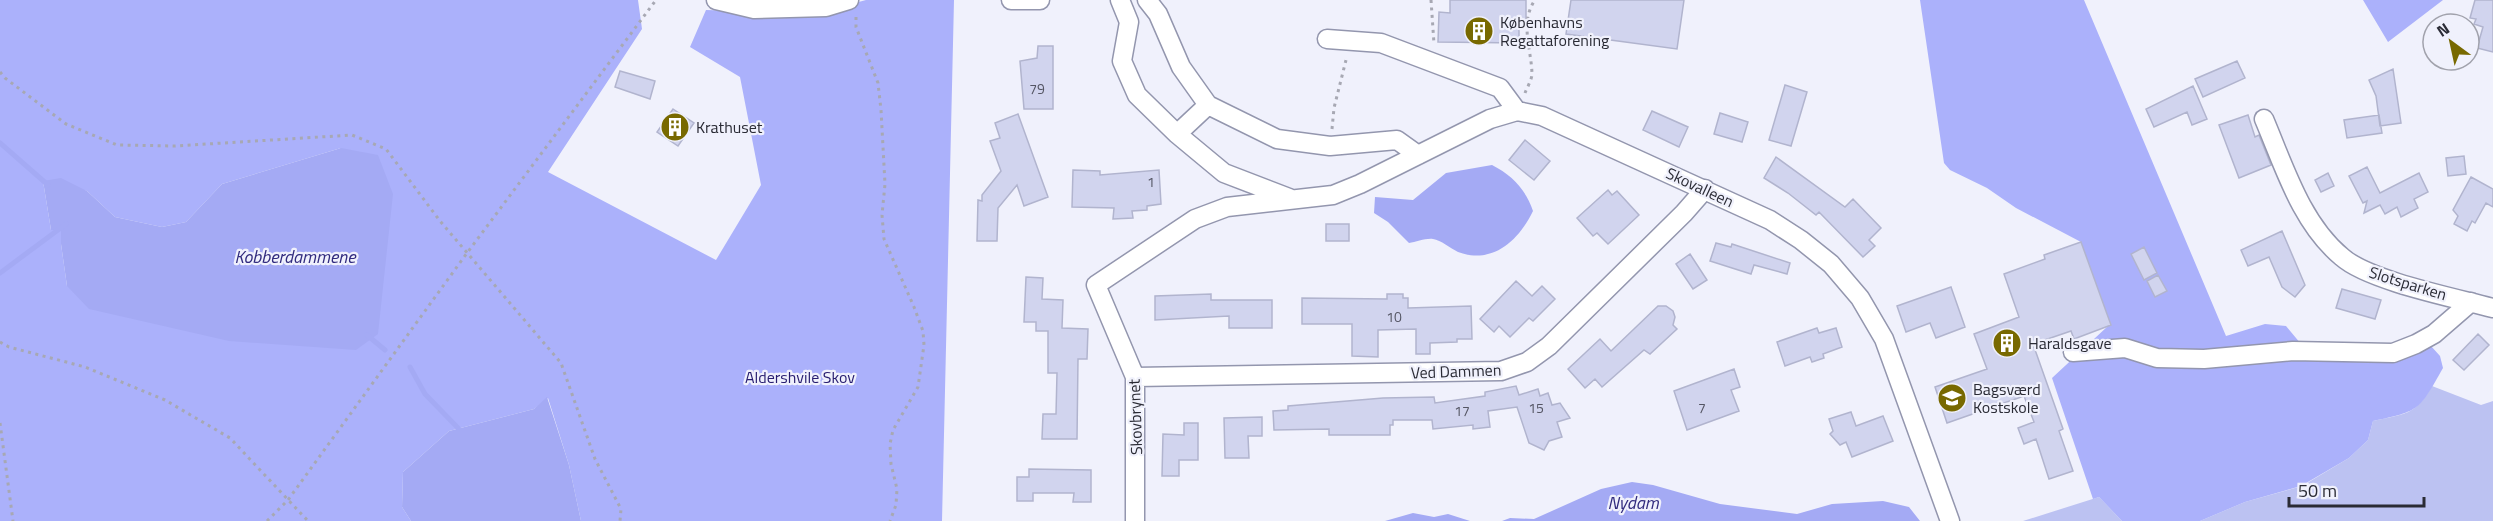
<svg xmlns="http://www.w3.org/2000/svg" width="2493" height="521" viewBox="0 0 2493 521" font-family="'Titillium Web',sans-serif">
<rect width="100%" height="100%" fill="#f0f1fc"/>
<path fill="#bcc2f2" d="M2432 386 2481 405 2493 401V521H2200L2245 502 2302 486 2349 458 2368 440 2373 421C2404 414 2415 416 2432 386Z
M2099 497 2122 521H2023Z"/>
<path fill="#abb1fb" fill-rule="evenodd" d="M0 0H638L642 29 548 172 716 260 761 185 740 77 690 47 706 10 818 13 866 0H954L942 521H581L569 465 548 398 534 409 449 431 403 472 402 507 411 521H0ZM341 148 67 286 61 244V230H51L43 181 87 191 115 217 162 227 186 222 222 184Z
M1920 0H2084L2226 336 2265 324 2286 326 2301 344 2389 347 2421 335 2440 356 2443 368C2419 410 2421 411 2373 421L2368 440 2349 458 2301 486 2245 502 2200 521H2122L2099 497 2093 499 2052 378 2108 326 2081 242 2016 208 1987 188 1950 170 1944 163Z
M2363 0H2443L2388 42Z"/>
<path fill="#a4aaf4" d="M341 148 378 155 393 194 378 334 356 350 229 341 89 309 67 286 61 244V230H51L43 181 61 178 87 191 115 217 162 227 186 222 222 184Z
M1492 165C1512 175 1526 190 1533 211 1519 240 1493 265 1458 252 1450 248 1441 240 1433 239 1426 238 1416 242 1409 243L1388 222 1374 213 1375 197 1413 200 1446 173Z
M547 397 569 465 581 521H411L402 507 403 472 449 431 534 409Z
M1632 482 1653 485 1720 504 1797 514 1832 504 1883 501 1909 507 1920 521H1502L1510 518 1534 519 1601 489Z
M1413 513 1434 517 1448 514 1470 521H1385Z"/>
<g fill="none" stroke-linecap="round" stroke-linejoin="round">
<path stroke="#a4aaf4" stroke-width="5" d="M0 143 48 185
M0 273 66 224
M367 335 385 350
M410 367 425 394 458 428"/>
</g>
<path fill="#d1d4ee" stroke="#b1b4ce" stroke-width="1.5" d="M1450 0H1526V21H1519V43L1438 42 1439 12 1450 13Z
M1571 0H1684L1677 49 1566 34Z
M2475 0H2493V52L2477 48 2483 27 2474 24 2476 19 2470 18Z
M1038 46H1053V109H1024L1020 61 1037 58Z
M2237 61 2245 78 2203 97 2195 79Z
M2393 69 2401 123 2380 126 2376 96 2369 80Z
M620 71 655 81 650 99 615 87Z
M1785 85 1807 92 1791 146 1769 140Z
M2193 86 2207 119 2192 125 2187 112 2154 127 2146 109Z
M673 109 694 123 678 146 657 132Z
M1652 111 1688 127 1679 147 1643 130Z
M1720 113 1748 122 1742 142 1714 134Z
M1018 114 1048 197 1024 206 1017 185 998 208 997 241H977L978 200 982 201V195L1001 171 990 141 1000 138 995 123Z
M2248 115 2255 137 2259 135 2271 165 2239 178 2219 125Z
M2379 115 2382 133 2347 138 2344 120Z
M1525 140 1550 161 1534 180 1509 160Z
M2464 156 2466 174 2448 176 2446 158Z
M1776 157 1845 207 1853 199 1881 228 1869 240 1875 246 1863 257 1819 212 1816 215 1788 193 1764 178Z
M2367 167 2380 193 2419 173 2428 192 2414 199 2418 208 2401 217 2397 207 2385 214 2380 205 2364 213 2367 201 2363 203 2349 176Z
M1073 170 1100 171V175L1159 170 1161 204 1147 206V210L1132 211 1133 218 1113 219 1114 208 1072 207Z
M2328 173 2334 186 2321 192 2315 180Z
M2471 177 2493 189V207L2486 203 2475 223 2472 221 2467 231 2454 224 2458 216 2453 210Z
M1608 190 1612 195 1617 191 1639 215 1608 244 1597 233 1593 236 1577 218Z
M1326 224H1349V241H1326Z
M2282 231 2305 285 2295 297 2282 287 2269 257 2248 266 2241 250Z
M2081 242 2111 325 2074 339 2071 331 2033 344 2063 429 2059 431 2073 471 2049 479 2036 439 2024 444 2018 428 2034 422 2024 396 1947 423 1935 387 1987 369 1974 334 2019 317 2004 274 2045 259 2044 255Z
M1716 243 1731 247 1732 244 1790 263 1787 274 1754 265 1751 274 1710 261Z
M2144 247 2157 273 2144 280 2131 254Z
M1690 254 1707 280 1693 289 1676 264Z
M2158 275 2167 291 2155 297 2147 281Z
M1026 277 1043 278 1042 299 1063 300 1062 328 1088 329 1087 359H1078L1077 439H1042L1043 414H1056L1057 373H1048V331H1036V322H1024Z
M1516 281 1532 296 1542 286 1555 299 1533 321 1529 318 1510 337 1499 326 1494 332 1480 319Z
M1951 287 1965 327 1936 338 1930 323 1906 332 1897 306Z
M2342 289 2381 300 2375 319 2336 308Z
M1211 294V300H1272V328H1229V316L1155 320V296Z
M1387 294H1403V298H1408V308L1471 306 1472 339H1457V342L1430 343V354H1416V329L1378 330V357L1352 356V324H1302V298L1387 299Z
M1658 306H1666L1673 311 1675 317 1673 325 1677 329 1650 354 1644 350 1602 387 1595 379 1585 388 1568 369 1600 339 1611 351Z
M1817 328 1819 333 1836 328 1842 347 1823 354 1824 358 1812 362 1810 357 1785 366 1777 342Z
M2478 334 2489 345 2464 370 2453 360Z
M1734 369 1740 387 1731 390 1739 411 1687 430 1674 391Z
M1516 386 1519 395 1538 389 1540 396 1548 393 1552 405 1560 403 1570 418 1557 422 1562 437 1549 441 1544 450 1529 443 1517 407 1488 411 1490 427 1473 429V425L1433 429 1432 420H1393V425H1390V435H1329V429L1274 430 1273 411 1288 410V406L1383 398 1434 397 1435 403 1485 396V392Z
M1851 412 1856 426 1883 416 1893 441 1852 457 1846 442 1840 445 1830 434 1833 431 1829 419Z
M1262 417V436H1248L1249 458H1225L1224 418Z
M1184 423H1198V460H1179V476H1162L1163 434 1184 435Z
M1029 469 1091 470V502H1073L1074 493H1033V501H1017V477H1029Z"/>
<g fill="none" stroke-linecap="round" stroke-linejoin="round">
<g stroke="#9396ae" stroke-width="21">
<path id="minor" d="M716 0 754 9 826 7 849 0
M1011 0H1040
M1120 0 1129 22 1122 61 1137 95 1177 134 1224 173 1289 198
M1147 0 1158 14 1181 67 1208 105 1277 139 1330 146 1397 140 1418 155
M1327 39 1381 43 1500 88 1517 111
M2264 119C2284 166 2301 223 2342 257 2369 281 2456 298 2493 308
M1177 134 1208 105
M2073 352 2125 348 2157 358 2204 359 2293 351 2393 353 2416 344 2434 334 2471 302
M1135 377 1501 371 1527 362 1549 346 1684 213 1705 189
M1135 521V377L1096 285 1195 219 1227 207 1333 195 1360 184 1490 119 1517 111 1542 116 1770 220 1801 240 1831 264 1860 298 1884 339 1950 521"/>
</g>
<path stroke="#a7a8b3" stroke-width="3" stroke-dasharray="3 4.5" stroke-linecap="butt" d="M1431 0 1434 44
M856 17V27L878 83 881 110 885 184 882 215 884 239 914 307 923 331 924 345 918 387 893 430 890 444 891 464 897 489 896 505 890 521
M0 72 5 78 66 124 117 145 175 146 352 135 386 149 440 221 561 363 595 459 621 509 620 521
M1525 93C1527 88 1531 81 1532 75 1532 51 1519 23 1535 0
M1332 129 1334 108 1347 56
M0 342 9 347 85 367 165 400 230 438 308 521
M0 423 13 521
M267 521 288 500 467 253 656 0"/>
<use href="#minor" stroke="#fff" stroke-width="18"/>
</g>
<defs>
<g id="building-disc" transform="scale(1.5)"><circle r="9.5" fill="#786900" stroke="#f0f1fc"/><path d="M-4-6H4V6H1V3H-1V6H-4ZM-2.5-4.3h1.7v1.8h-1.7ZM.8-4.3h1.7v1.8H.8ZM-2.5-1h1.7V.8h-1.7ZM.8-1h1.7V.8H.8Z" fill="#fff"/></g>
<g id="school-disc" transform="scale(1.5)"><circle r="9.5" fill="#786900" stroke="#f0f1fc"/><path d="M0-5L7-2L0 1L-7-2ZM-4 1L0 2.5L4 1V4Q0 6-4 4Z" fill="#fff"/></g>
</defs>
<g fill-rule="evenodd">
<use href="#building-disc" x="1479" y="31"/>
<use href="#building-disc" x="675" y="127"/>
<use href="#building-disc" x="2007" y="343"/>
<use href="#school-disc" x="1952" y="398"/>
</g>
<g text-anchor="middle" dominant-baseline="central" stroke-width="4.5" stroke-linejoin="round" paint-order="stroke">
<g font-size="14" fill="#545563">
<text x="1037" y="88">79</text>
<text x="1151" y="181">1</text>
<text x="1394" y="316">10</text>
<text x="1536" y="407">15</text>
<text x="1702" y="407">7</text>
<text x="1462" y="410">17</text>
</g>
<g font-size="16" fill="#2a2b35" stroke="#f0f1fc" text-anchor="start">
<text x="1500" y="22">Københavns<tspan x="1500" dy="18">Regattaforening</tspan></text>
<text x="696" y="127">Krathuset</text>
<text x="2028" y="343">Haraldsgave</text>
<text x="1973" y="389">Bagsværd<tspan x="1973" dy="18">Kostskole</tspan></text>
</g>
<g font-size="16" fill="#2a2b35" stroke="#f0f1fc">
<text transform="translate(1700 187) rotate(25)">Skovalleen</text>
<text transform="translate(2408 283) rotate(17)">Slotsparken</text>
<text transform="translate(1456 371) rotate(-2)">Ved Dammen</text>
<text transform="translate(1135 417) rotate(-92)">Skovbrynet</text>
</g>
<g font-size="16" fill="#261c6f" stroke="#f0f1fc">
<text x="800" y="377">Aldershvile Skov</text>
</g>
<g font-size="18" font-style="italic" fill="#312b7e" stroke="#f0f1fc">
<text x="295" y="256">Kobberdammene</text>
<text x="1633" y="502">Nydam</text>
</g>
</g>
<g transform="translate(2451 42) rotate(327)"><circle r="28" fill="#f0f1fc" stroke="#a1a2ac" stroke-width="1.5"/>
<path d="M0-4.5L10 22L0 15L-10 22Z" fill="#786900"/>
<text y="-9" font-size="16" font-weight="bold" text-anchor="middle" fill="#2a2b35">N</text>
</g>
<path d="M2289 497v9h135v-9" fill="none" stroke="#2a2b35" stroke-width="3"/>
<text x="2298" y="497" font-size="18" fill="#2a2b35" stroke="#f0f1fc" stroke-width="4.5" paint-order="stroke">50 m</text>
</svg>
